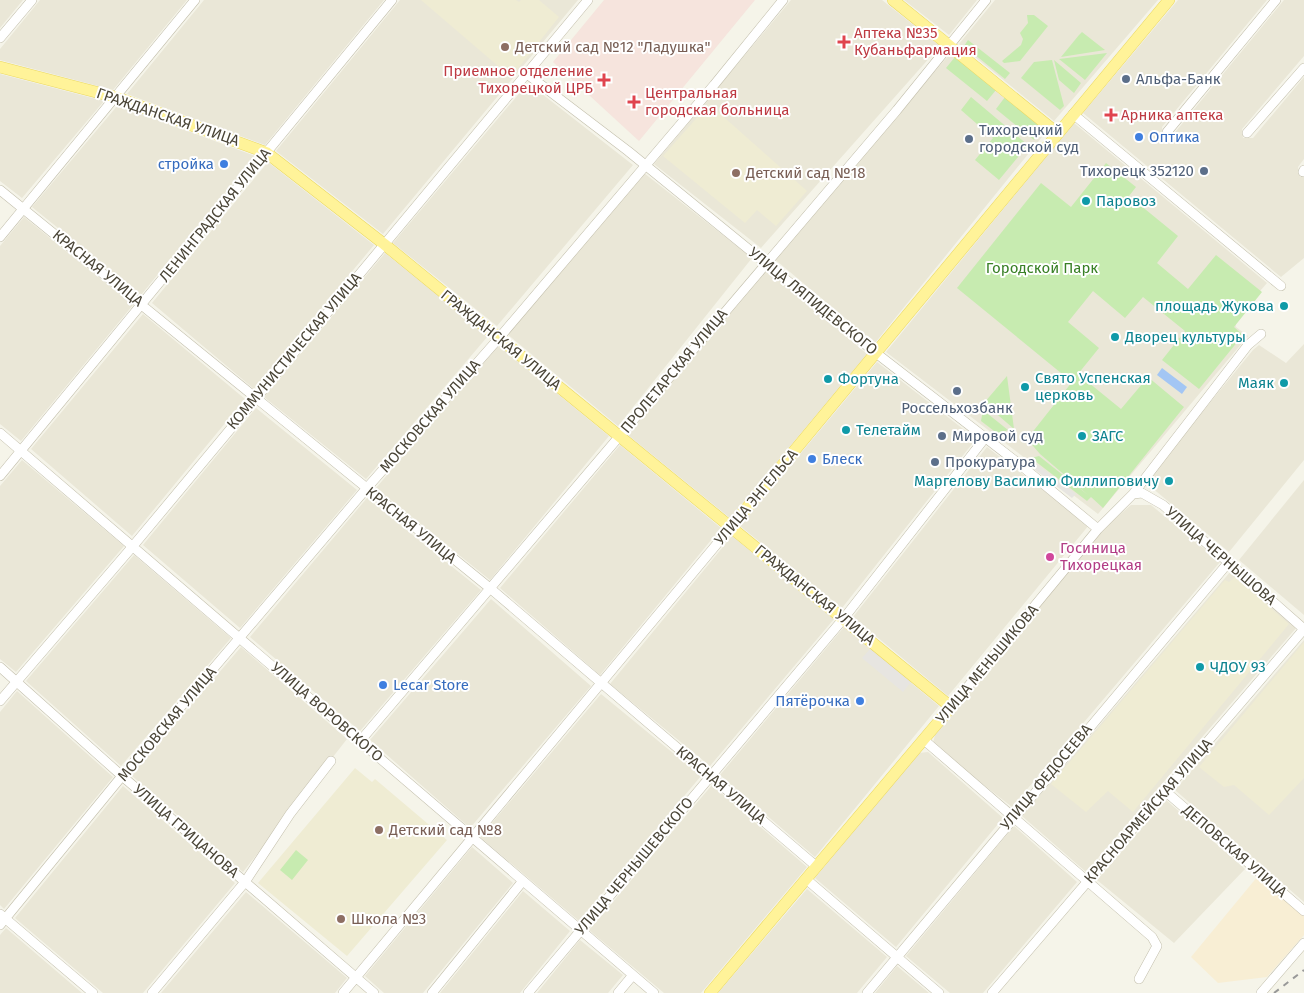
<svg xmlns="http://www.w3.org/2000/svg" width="1304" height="993" viewBox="0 0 1304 993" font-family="'Fira Sans',sans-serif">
<rect width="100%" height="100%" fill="#f5f4e9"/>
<path fill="#eae7d7" d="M0 0H23L0 28Z
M40 0H187L113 90 0 60V49Z
M204 0H384L265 145 127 94Z
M400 0H578L383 234 276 151Z
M791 0H882L940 46 761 248 654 164Z
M904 0H977L949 35Z
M995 0H1158L1054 121 959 44Z
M1178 0H1267L1162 127 1163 137 1172 136 1284 0H1304V56L1242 129 1243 138H1253L1304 77V159L1298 167 1300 177H1304V258L1281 277 1083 113Z
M950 54 1046 132 875 343 772 257Z
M0 74 104 101 22 198 0 181Z
M528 83 633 165 497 326 393 243Z
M118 105 255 156 141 295 32 207Z
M1074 123 1267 283 1235 320 1236 327 1248 336 1098 514 886 352Z
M268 162 374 245 254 389 152 303Z
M644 173 752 258 618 426 507 334Z
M24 217 133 305 21 441 0 424V246Z
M385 253 488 336 366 479 264 397Z
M763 267 867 354 730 518 628 435Z
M143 314 245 399 132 536 31 449Z
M1304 344V460L1229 552 1145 482 1253 350 1259 345 1286 363Z
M498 345 609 436 490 580 376 488Z
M877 362 976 439 842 608 740 526Z
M256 408 357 490 240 628 143 545Z
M620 445 721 528 600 675 500 588Z
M987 447 1089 525 948 696 853 617Z
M22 460 124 546 16 672 0 659V486Z
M1304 480V615L1239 560Z
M367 498 481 590 360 731 250 637Z
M1131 505H1151L1220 562 1012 807 938 749 933 743 935 735 1104 528Z
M732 536 834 619 710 766 610 684Z
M134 555 231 638 121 766 26 681Z
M1231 571 1297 627 1086 872 1022 816Z
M491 599 591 686 470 828 370 740Z
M844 627 939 706 815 857 720 775Z
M1304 640V902L1175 790Z
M241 647 347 739 243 872 131 775Z
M17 691 113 777 4 909 0 905V712Z
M601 694 701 776 579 921 480 837Z
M928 752 1003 818 896 947 815 878 919 753Z
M712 785 807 867 701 993H664L589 930Z
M123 786 235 883 143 993H103L15 918Z
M1166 800 1245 869 1174 943 1097 880Z
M1014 826 1077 882 983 993H950L906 956Z
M472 847 513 883 423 993H384L365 976Z
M807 889 887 957 857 993H718Z
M523 891 570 931 520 993H440Z
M246 892 347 978 335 993H161Z
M6 928 82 993H0V935Z
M580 940 623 975 608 993H537Z
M897 966 929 993H875Z"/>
<path fill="#f8eed4" d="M1258 876 1304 916V935L1267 977 1218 983 1191 957Z"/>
<path fill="#efecd3" d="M421 0H516L519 2 521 0H539L559 17 511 77Z
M709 104 807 191 776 226 757 210 745 223 663 156Z
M1235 577 1289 624 1133 812 1108 791 1086 812 1051 784 1225 580 1229 582Z
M1304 642V778L1269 815 1234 785 1224 787 1199 767Z
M355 768 372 782 375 779 447 840 347 956 258 883Z"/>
<path fill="#f6e4dd" d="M604 0H755L639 141 553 62Z"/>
<path fill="#c7ebb0" d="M1027 15H1034L1048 26 1020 61 1004 63 1002 61 1021 45 1023 39 1020 33 1028 23Z
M1082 32 1105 50 1061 57 1079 35Z
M968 40 1010 73 1005 79 964 46Z
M1107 53 1085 80 1059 59Z
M955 57 996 90 987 101 946 68Z
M1052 60 1064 106 1060 110 1021 78 1034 62Z
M1054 60 1081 83 1074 93 1059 80Z
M971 97 1028 145 999 180 975 160 993 138 961 110Z
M1005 97 1039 126V133L1034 140 996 109Z
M1106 163 1136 187 1129 196 1178 236 1157 263 1188 289 1216 255 1262 292 1234 327 1243 335 1199 389 1162 360 1185 331 1143 297 1125 318 1093 291 1068 322 1099 348 1078 374 1121 409 1148 377 1184 407 1103 508 1091 497 1087 501 1031 458 1039 456 1088 495 1040 454 1027 439 1072 382 957 288 1041 183 1071 207Z
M1007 376 1014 429 984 403Z
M983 410 1008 430 998 434 981 421Z
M296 850 308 860 292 880 280 870Z"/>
<path fill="#e7e5e1" d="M1030 459 1076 494 1072 498 1026 463Z
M871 648 911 682 903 692 862 658Z"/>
<path fill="#a3c6f4" d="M1162 368 1187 387 1182 394 1157 375Z"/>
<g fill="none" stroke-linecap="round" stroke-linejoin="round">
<g stroke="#c2beab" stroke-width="10">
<path id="minor" d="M0 38 32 0
M527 74 628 151 876 353 1018 463 1098 529
M1073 114 1281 286
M1167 132 1276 0
M1247 133 1304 68
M1303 172 1304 170
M0 190 491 589 816 866
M0 237 195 0
M0 433 654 993
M0 476 392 0
M1133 494 1142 493 1163 505 1304 629
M0 667 122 776 374 993
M0 701 133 546 588 0
M951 707 1098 529 1133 494 1248 345 1261 334
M361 740 897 110 986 0
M924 740 1152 937 1157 946 1139 979
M1165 791 1304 911
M806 879 939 993
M0 914 93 993
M0 925 122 776 366 489 499 338 714 85 783 0
M152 993 245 882 290 814 331 761
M343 993 731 527
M432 993 522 882
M528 993 844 618 985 438
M618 993 633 975
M867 993 1228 563
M992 993 1304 629
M1261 993 1304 943"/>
</g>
<g stroke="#ead862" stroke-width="12">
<path id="major" d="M893 0 1057 133
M0 67 115 97 267 153 384 244 951 707 710 993
M731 527 1169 0"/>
</g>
<use href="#minor" stroke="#fff" stroke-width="9"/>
<use href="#major" stroke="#fff399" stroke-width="11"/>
<path stroke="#989898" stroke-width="2" stroke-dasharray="6 6" stroke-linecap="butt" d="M1274 993 1304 970"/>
</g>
<g fill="#e0444e" stroke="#fff" stroke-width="2">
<path d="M841.5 34.5h5v5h5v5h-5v5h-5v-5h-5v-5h5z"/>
<path d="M601.5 72.5h5v5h5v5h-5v5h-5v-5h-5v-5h5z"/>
<path d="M631.5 94.5h5v5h5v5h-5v5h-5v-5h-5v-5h5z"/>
<path d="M1108.5 107.5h5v5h5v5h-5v5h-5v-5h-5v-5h5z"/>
</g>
<g fill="#8d6e63" stroke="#fff" stroke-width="2">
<circle cx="505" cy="47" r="5"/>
<circle cx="736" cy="173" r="5"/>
<circle cx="379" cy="830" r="5"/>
<circle cx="341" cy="919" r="5"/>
</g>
<g fill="#5c6f8a" stroke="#fff" stroke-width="2">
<circle cx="1126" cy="79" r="5"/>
<circle cx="969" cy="139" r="5"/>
<circle cx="1204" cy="171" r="5"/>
<circle cx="957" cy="391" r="5"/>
<circle cx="942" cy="436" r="5"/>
<circle cx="935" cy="462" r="5"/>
</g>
<g fill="#3f7fe0" stroke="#fff" stroke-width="2">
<circle cx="1139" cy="137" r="5"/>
<circle cx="224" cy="164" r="5"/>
<circle cx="812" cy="459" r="5"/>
<circle cx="383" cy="685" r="5"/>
<circle cx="860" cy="701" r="5"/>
</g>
<g fill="#0f9aa8" stroke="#fff" stroke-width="2">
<circle cx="1086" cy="201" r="5"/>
<circle cx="1284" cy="306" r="5"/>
<circle cx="1115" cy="337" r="5"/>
<circle cx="828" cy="379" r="5"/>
<circle cx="1284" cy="383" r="5"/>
<circle cx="1025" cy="387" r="5"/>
<circle cx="846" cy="430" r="5"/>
<circle cx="1082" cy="436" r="5"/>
<circle cx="1169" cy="481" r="5"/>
<circle cx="1200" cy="667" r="5"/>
</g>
<circle fill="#d1479c" stroke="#fff" stroke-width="2" cx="1050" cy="557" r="5"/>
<g text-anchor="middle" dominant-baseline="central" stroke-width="4" stroke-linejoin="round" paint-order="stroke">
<g font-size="15" fill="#be3a42" stroke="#fff" text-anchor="start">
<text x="854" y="33">Аптека №35<tspan x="854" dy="17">Кубаньфармация</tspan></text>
<text x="593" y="71" text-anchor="end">Приемное отделение<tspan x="593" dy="17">Тихорецкой ЦРБ</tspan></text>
<text x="645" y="93">Центральная<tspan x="645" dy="17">городская больница</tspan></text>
<text x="1121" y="115">Арника аптека</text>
</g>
<g font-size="15" fill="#785e54" stroke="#fff" text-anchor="start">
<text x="515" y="47">Детский сад №12 "Ладушка"</text>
<text x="746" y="173">Детский сад №18</text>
<text x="389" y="830">Детский сад №8</text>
<text x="351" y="919">Школа №3</text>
</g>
<g font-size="15" fill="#4e5e75" stroke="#fff" text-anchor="start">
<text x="1136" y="79">Альфа-Банк</text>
<text x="979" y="130">Тихорецкий<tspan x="979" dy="17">городской суд</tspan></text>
<text x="1194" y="171" text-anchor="end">Тихорецк 352120</text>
<text x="957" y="408" text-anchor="middle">Россельхозбанк</text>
<text x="952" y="436">Мировой суд</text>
<text x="945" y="462">Прокуратура</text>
</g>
<g font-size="15" fill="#4a4537" stroke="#fff">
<text transform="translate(168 117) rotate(19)">ГРАЖДАНСКАЯ УЛИЦА</text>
<text transform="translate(215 215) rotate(-51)">ЛЕНИНГРАДСКАЯ УЛИЦА</text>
<text transform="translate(98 268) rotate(39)">КРАСНАЯ УЛИЦА</text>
<text transform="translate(813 301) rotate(39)">УЛИЦА ЛЯПИДЕВСКОГО</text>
<text transform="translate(501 340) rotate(39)">ГРАЖДАНСКАЯ УЛИЦА</text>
<text transform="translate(294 351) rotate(-50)">КОММУНИСТИЧЕСКАЯ УЛИЦА</text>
<text transform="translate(674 371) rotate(-50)">ПРОЛЕТАРСКАЯ УЛИЦА</text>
<text transform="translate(430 416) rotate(-49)">МОСКОВСКАЯ УЛИЦА</text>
<text transform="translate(756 497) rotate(-50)">УЛИЦА ЭНГЕЛЬСА</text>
<text transform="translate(411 525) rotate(39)">КРАСНАЯ УЛИЦА</text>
<text transform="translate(1221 556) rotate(41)">УЛИЦА ЧЕРНЫШОВА</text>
<text transform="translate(815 595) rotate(39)">ГРАЖДАНСКАЯ УЛИЦА</text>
<text transform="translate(987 664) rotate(-50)">УЛИЦА МЕНЬШИКОВА</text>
<text transform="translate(327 712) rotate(41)">УЛИЦА ВОРОВСКОГО</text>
<text transform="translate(167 724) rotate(-50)">МОСКОВСКАЯ УЛИЦА</text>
<text transform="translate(1046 777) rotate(-50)">УЛИЦА ФЕДОСЕЕВА</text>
<text transform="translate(721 785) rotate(40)">КРАСНАЯ УЛИЦА</text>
<text transform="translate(1148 811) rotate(-49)">КРАСНОАРМЕЙСКАЯ УЛИЦА</text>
<text transform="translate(186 831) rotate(41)">УЛИЦА ГРИЦАНОВА</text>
<text transform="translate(1235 851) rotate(41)">ДЕПОВСКАЯ УЛИЦА</text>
<text transform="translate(634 866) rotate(-50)">УЛИЦА ЧЕРНЫШЕВСКОГО</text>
</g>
<g font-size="15" fill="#366cbe" stroke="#fff" text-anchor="start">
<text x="1149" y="137">Оптика</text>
<text x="214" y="164" text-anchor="end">стройка</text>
<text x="822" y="459">Блеск</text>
<text x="393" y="685">Lecar Store</text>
<text x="850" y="701" text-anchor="end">Пятёрочка</text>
</g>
<g font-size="15" fill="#0d838f" stroke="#fff" text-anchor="start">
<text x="1096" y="201">Паровоз</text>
<text x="1274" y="306" text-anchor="end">площадь Жукова</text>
<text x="1125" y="337">Дворец культуры</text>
<text x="1035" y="378">Свято Успенская<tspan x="1035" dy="17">церковь</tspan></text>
<text x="838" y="379">Фортуна</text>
<text x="1274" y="383" text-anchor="end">Маяк</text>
<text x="856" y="430">Телетайм</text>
<text x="1092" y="436">ЗАГС</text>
<text x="1159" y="481" text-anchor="end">Маргелову Василию Филлиповичу</text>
<text x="1210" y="667">ЧДОУ 93</text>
</g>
<g font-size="15" fill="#398026" stroke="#fff">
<text x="1042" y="268">Городской Парк</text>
</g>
<g font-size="15" fill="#b23c85" stroke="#fff" text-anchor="start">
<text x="1060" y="548">Госиница<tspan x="1060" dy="17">Тихорецкая</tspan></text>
</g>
</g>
</svg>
